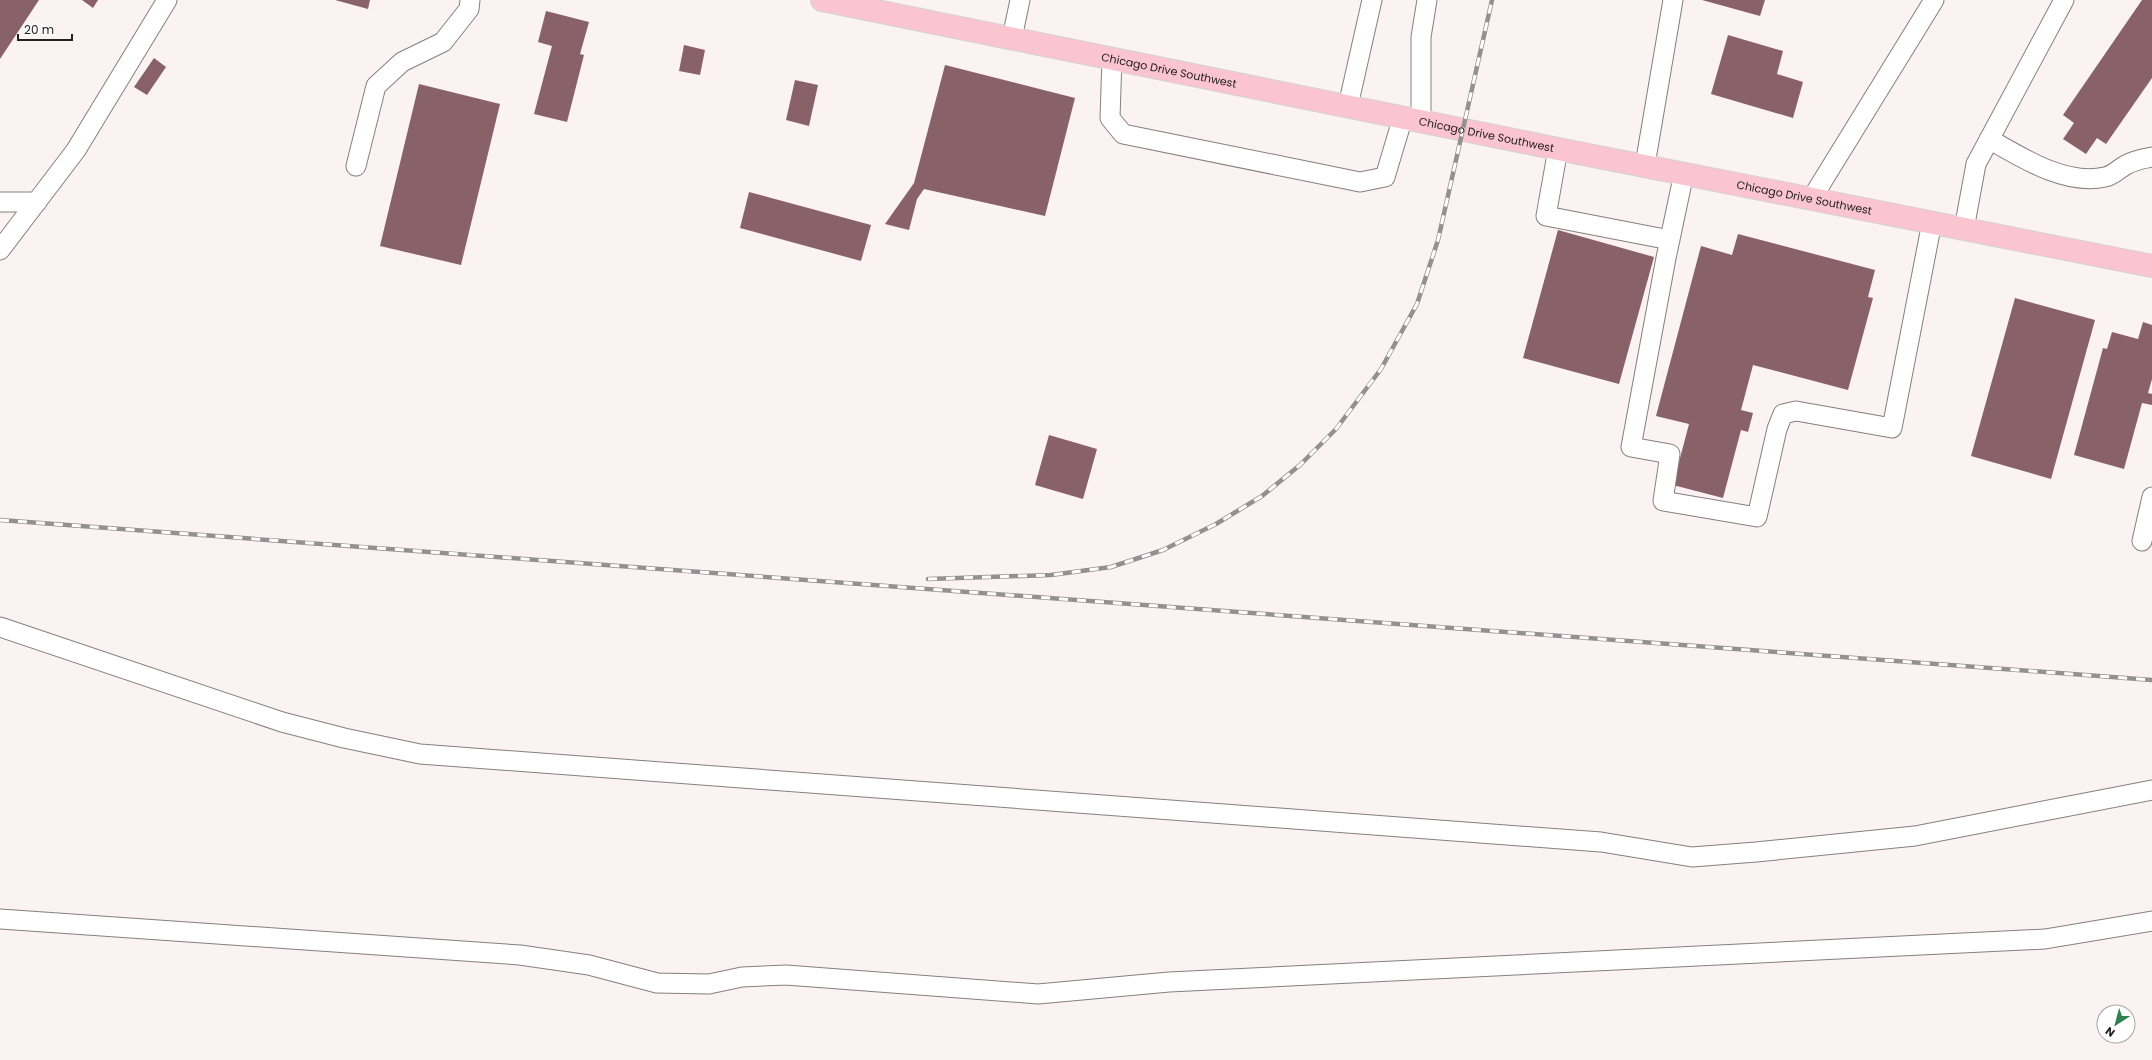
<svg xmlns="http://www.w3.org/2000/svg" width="2152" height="1060" viewBox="0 0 2152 1060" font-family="Poppins,sans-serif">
<rect width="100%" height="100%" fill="#fbf2f4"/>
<path fill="#896169" d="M0 0H39L0 59Z
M82 0H98L93 8Z
M335 0H370L368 9Z
M1702 0H1765L1760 16Z
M2142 0H2152V78L2106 144 2097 138 2086 154 2063 139 2074 123 2063 115Z
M546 11 589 22 580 54 584 55 567 122 534 114 552 46 538 42Z
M1728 35 1783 51 1777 74 1803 82 1793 118 1711 94Z
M684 45 705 50 700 75 679 71Z
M154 58 166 67 147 95 134 87Z
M945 65 1075 98 1045 216 924 189 917 199 909 230 885 224 914 183Z
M795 80 818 85 809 126 786 120Z
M419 84 500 104 461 265 380 246Z
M749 192 871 225 861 261 740 228Z
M1558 230 1654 257 1619 384 1523 358Z
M1738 234 1875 270 1868 297 1873 298 1848 390 1753 365 1741 410 1753 413 1748 432 1741 430 1723 498 1673 485 1689 424 1656 416 1701 246 1732 255Z
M2015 298 2095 320 2051 479 1971 456Z
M2143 322 2152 325V379L2148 393 2152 394V405L2142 403 2124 469 2074 455 2103 348 2107 349 2112 332 2138 339Z
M1049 435 1097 449 1083 499 1035 485Z"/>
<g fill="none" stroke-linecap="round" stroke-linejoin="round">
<g stroke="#877e80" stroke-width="21">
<path id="minor" d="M1012 38 1020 0
M1112 58 1110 118 1123 134 1360 182 1385 177 1403 117
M1348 106 1372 0
M1421 120V37L1427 0
M1989 139C2022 158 2066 186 2105 177 2114 175 2118 169 2126 165 2134 160 2143 159 2152 157
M1558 149 1546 216 1670 240
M1645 165 1673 0
M356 166 376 86 402 62 443 42 469 9 470 0
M1684 173 1666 258 1631 447 1670 454 1663 501 1757 517 1777 429 1783 414 1796 411 1892 428 1932 222
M1812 198 1934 0
M0 202H37
M1964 229 1976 164 2064 0
M0 250 76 150 167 0
M2142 541 2152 497
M0 627 282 722 344 738 420 754 1601 842 1692 857 1756 852 1915 836 2152 790
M0 919 520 955 589 965 657 983 709 984 742 977 786 975 1038 994 1169 982 2045 939 2152 921"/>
</g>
<g stroke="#d3d3d3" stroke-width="24">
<g id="major">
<path id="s1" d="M822 0 1558 149 2152 266"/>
</g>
</g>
<use href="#minor" stroke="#fff" stroke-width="19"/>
<use href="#major" stroke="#fac4d0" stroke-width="22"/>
<g stroke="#968f91" stroke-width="4.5">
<path id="rail" d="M0 520 2152 680
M928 579 1051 575 1111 567 1163 550 1216 524 1262 496 1300 465 1336 429 1381 369 1417 304 1438 240 1492 0"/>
</g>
<use href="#rail" stroke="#fff" stroke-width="3" stroke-dasharray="9" stroke-linecap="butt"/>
</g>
<g text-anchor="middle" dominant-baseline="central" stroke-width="4" stroke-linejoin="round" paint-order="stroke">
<g font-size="11" fill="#242122" stroke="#fff">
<text stroke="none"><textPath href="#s1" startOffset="354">Chicago Drive Southwest</textPath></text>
<text stroke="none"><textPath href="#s1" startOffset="678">Chicago Drive Southwest</textPath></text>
<text stroke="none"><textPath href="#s1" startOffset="1002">Chicago Drive Southwest</textPath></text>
</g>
</g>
<g transform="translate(2116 1024) rotate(216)"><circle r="19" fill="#ffffff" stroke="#a7a6a7"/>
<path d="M0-3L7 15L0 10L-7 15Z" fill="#2f8152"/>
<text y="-6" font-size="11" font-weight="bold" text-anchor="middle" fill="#242122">N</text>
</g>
<path d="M18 34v6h54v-6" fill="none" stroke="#242122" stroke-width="2"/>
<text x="24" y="34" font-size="12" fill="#242122" stroke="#ffffff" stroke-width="3" paint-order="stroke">20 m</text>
</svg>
